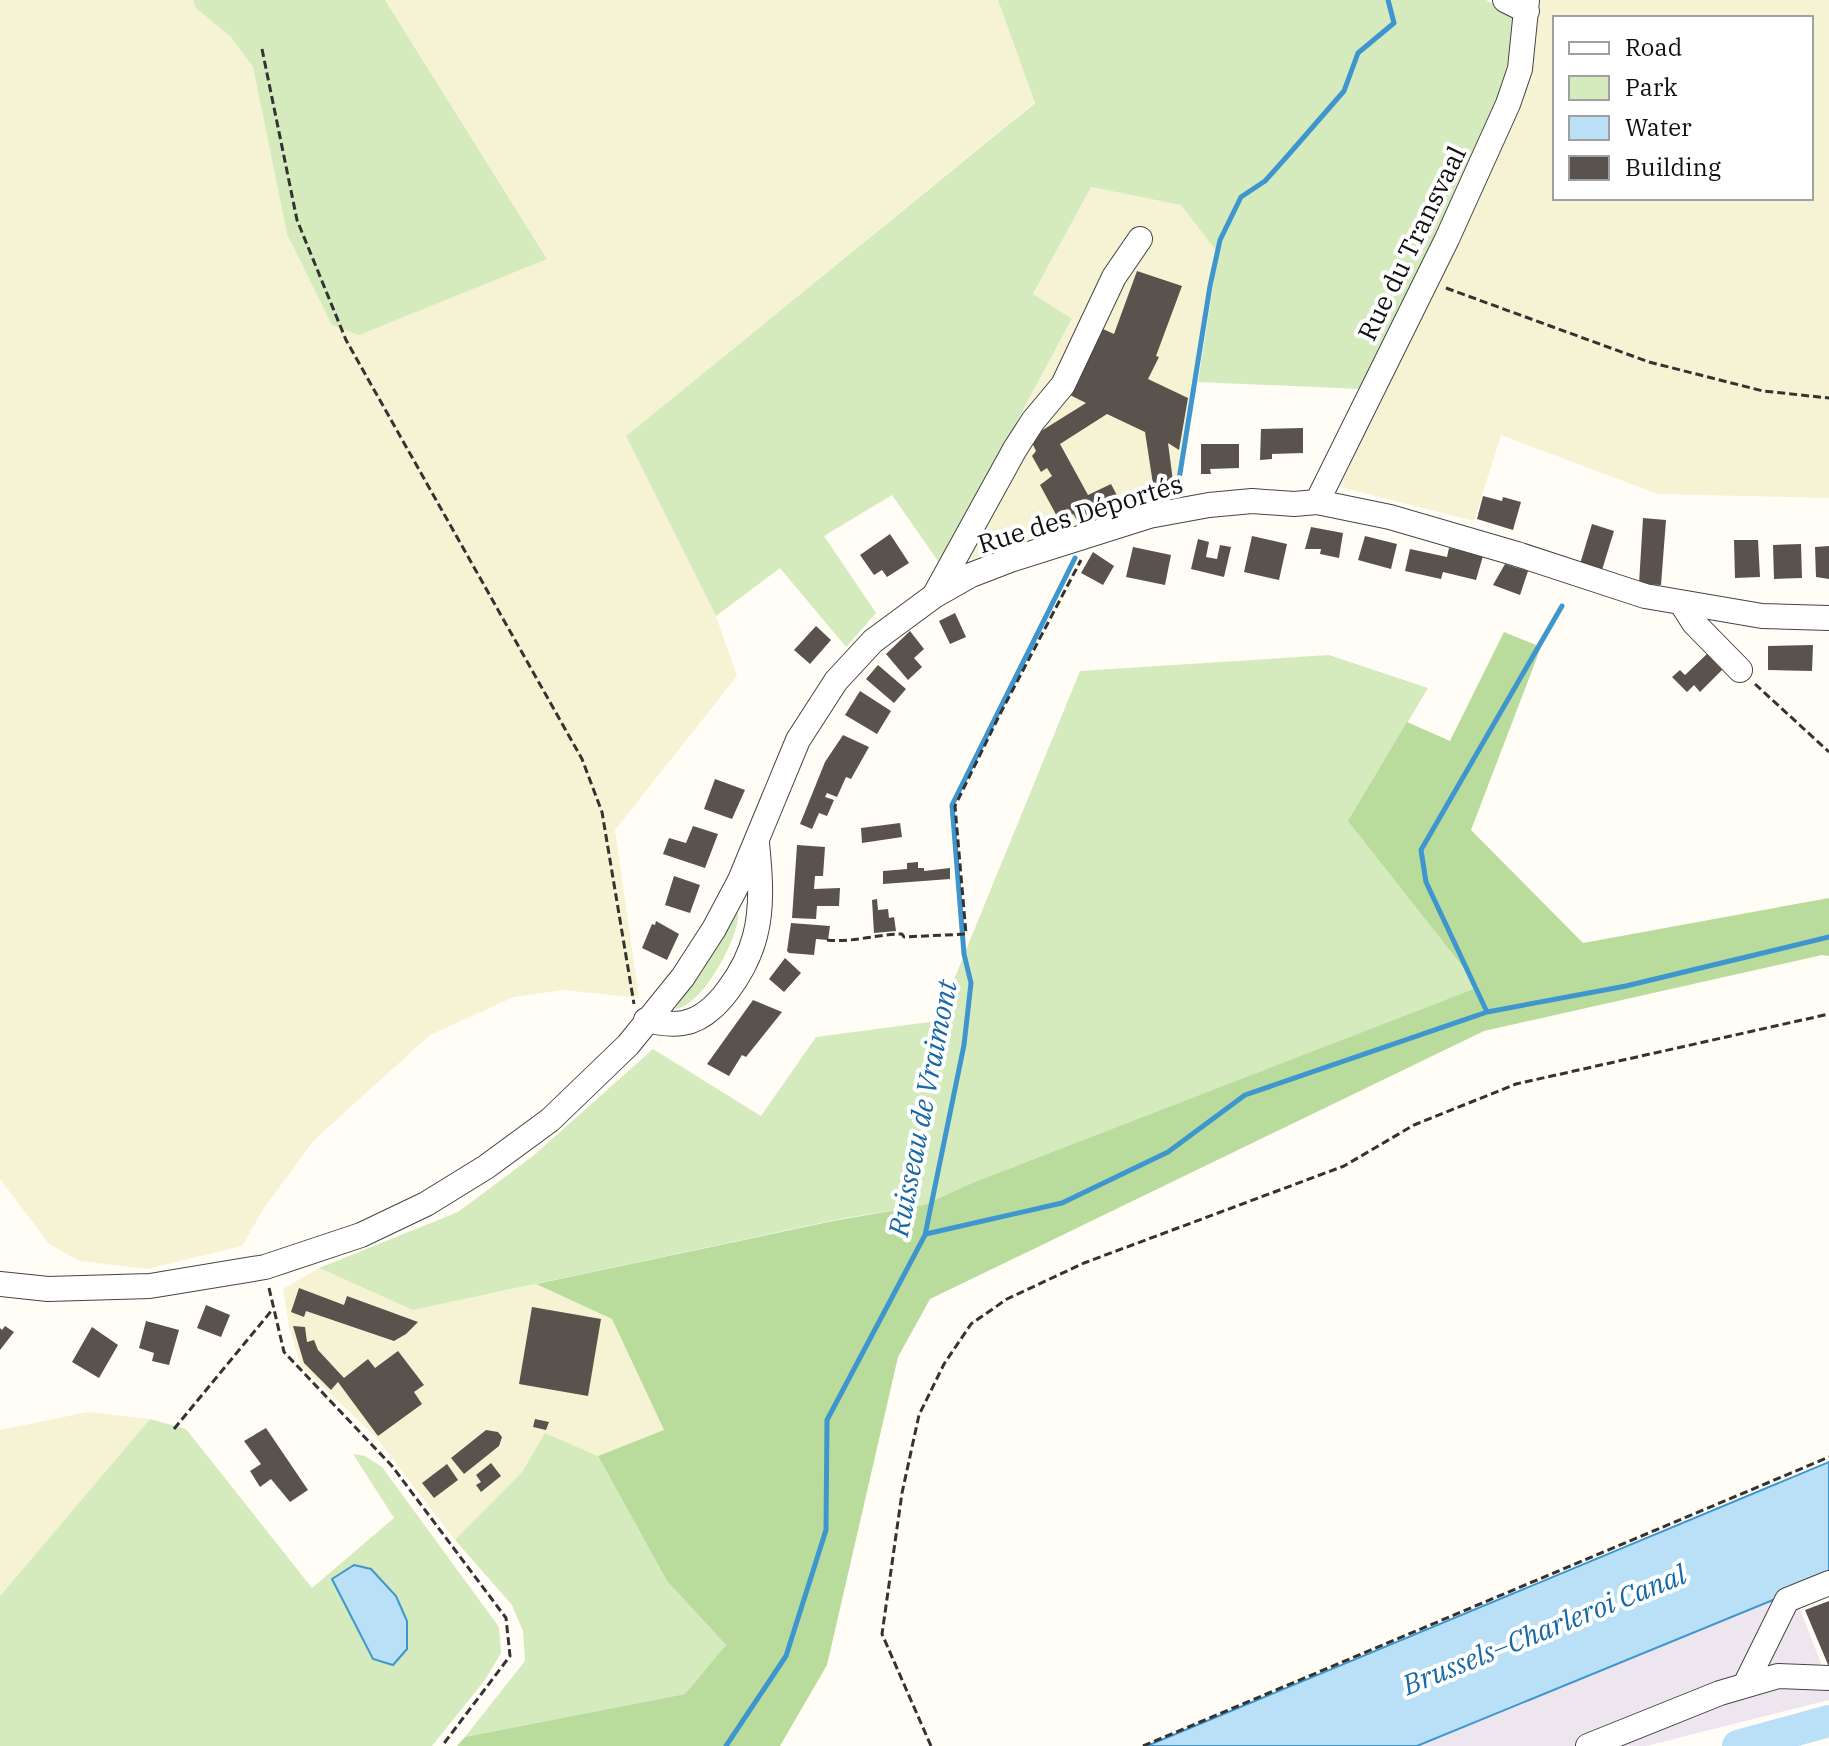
<svg xmlns="http://www.w3.org/2000/svg" width="1829" height="1746" viewBox="0 0 1829 1746" font-family="'IBM Plex Serif',serif">
<rect width="100%" height="100%" fill="#fffdf5"/>
<path fill="#eee6ef" d="M1793 1591 1829 1684V1700L1646 1746H1419Z"/>
<path fill="#f6f3d4" fill-rule="evenodd" d="M0 0H193L196 8 231 37 253 67 287 234 547 259 385 0H998L1035 102 626 436 716 616 737 676 615 830 639 998 564 990 514 997 430 1035 314 1140 264 1208 242 1246 147 1269 79 1261 49 1244 0 1179Z
M1533 0H1829V498L1658 494 1501 435 1474 521 1340 487 1525 77ZM1555 18H1811V198H1555Z
M1091 187 1181 204 1218 253 1178 492 1130 512 953 564H940L1072 320 1033 294Z
M319 1268 413 1310 536 1284 612 1319 664 1430 598 1456 545 1433 522 1472 455 1540 375 1436 301 1366 289 1326 283 1289Z
M88 1412 150 1419 0 1596V1430Z"/>
<path fill="#d5ebbd" d="M193 0H385L547 259 359 335 332 325 287 234 253 67 231 37 196 8Z
M998 0H1486L1519 18 1511 72 1415 289 1360 389 1198 382 1218 253 1181 205 1091 187 1033 294 1072 319 940 564 892 495 824 536 876 613 846 647 780 568 716 616 626 436 1035 103Z
M1329 655 1428 688 1349 821 1480 987 972 1183 924 1205 840 1219 413 1310 319 1268 458 1212 533 1156 653 1049 761 1116 816 1037 937 1021 1080 671Z
M738 913C740 937 701 1008 675 1009L733 914Z
M150 1419 186 1429 312 1588 394 1518 353 1454 365 1456 382 1467 499 1627 501 1653 485 1680 432 1746H0V1596Z
M545 1433 598 1456 667 1581 726 1645 685 1694 465 1737 525 1661 523 1631 512 1605 455 1540 522 1472Z"/>
<path fill="#b9dc9c" d="M1504 632 1541 647 1471 830 1583 943 1829 898V956L1822 955 1484 1031 930 1299 898 1357 827 1665 780 1746H457L465 1737 685 1694 726 1645 667 1581 598 1456 664 1430 612 1319 536 1284 833 1221 924 1205 972 1183 1479 987 1348 821 1407 722 1450 741Z"/>
<path fill="#b9e0f7" stroke="#3f96cf" stroke-width="2" d="M1829 1462V1577L1417 1746H1147Z
M354 1565 371 1569 396 1596 407 1621V1649L393 1665 373 1659 332 1579Z"/>
<g fill="none" stroke-linecap="round" stroke-linejoin="round">
<path stroke="#3f96cf" stroke-width="5" d="M1177 492 1210 286 1220 240 1241 197 1265 181 1290 153 1344 91 1358 53 1394 23 1388 0
M1487 1012 1426 882 1421 850 1562 606
M926 1234 1062 1203 1168 1152 1245 1095 1487 1012 1626 986 1829 937
M726 1746 786 1656 826 1530 827 1420 925 1235 964 1045 971 983 964 954 952 805 1075 558"/>
<path stroke="#b9e0f7" stroke-width="32" d="M1738 1746 1829 1721"/>
</g>
<path fill="#5a524d" d="M1137 271 1182 286 1156 356 1159 357 1148 379 1188 398 1179 450 1168 443 1173 481 1153 484 1145 432 1107 414 1060 444 1088 495 1111 484 1120 501 1077 520 1073 514 1059 520 1040 485 1052 476 1047 468 1041 472 1032 456 1036 451 1030 438 1086 403 1070 395 1103 329 1114 334Z
M1303 428V453L1272 454V459L1260 460 1261 429Z
M1201 444H1239V468L1210 469 1211 474H1201Z
M1483 496 1502 501 1503 497 1521 502 1513 530 1477 519Z
M1643 518 1666 520 1661 585 1639 584Z
M1592 524 1614 531 1602 570 1580 564Z
M1311 527 1343 533 1339 558 1320 554 1321 549H1305Z
M890 534 909 563 887 577 882 570 874 575 860 555Z
M1252 536 1287 544 1279 580 1244 572Z
M1365 536 1397 544 1391 569 1358 560Z
M1198 539 1209 542 1206 557 1217 559 1220 545 1231 547 1224 577 1191 569Z
M1734 540H1758L1760 577 1735 578Z
M1801 544 1802 578 1774 579 1773 545Z
M1829 546V579L1816 577 1815 547Z
M1133 547 1171 555 1165 585 1126 577Z
M1449 548 1483 556 1476 580 1443 572 1441 579 1405 571 1410 549 1447 557Z
M1093 552 1114 566 1103 585 1081 573Z
M1505 564 1528 571 1520 595 1493 585Z
M955 613 966 637 950 644 939 621Z
M816 626 831 640 810 664 794 650Z
M910 631 924 649 914 658 922 667 908 680 886 654Z
M1813 645 1812 671 1768 670V646Z
M1709 652 1724 668 1700 692 1694 685 1687 692 1672 677 1680 670 1685 675Z
M878 665 906 689 894 703 866 679Z
M860 691 891 711 877 734 845 715Z
M843 735 869 747 851 779 846 777 837 797 827 793 825 797 834 800 827 816 819 813 812 829 800 824 825 762Z
M715 779 745 790 732 819 704 809Z
M900 823 902 837 862 843 861 828Z
M693 826 718 834 705 868 663 854 669 838 686 843Z
M797 845 825 847 823 876H815L814 889 840 888 839 906H817L816 919 792 918Z
M918 862V868H924V871L950 868V879L883 884V871L907 869V863Z
M674 876 700 885 690 913 665 905Z
M877 899 878 910 888 909 889 918 894 917 896 931 874 933 872 900Z
M656 921 679 934 667 960 642 948 652 924 655 925Z
M791 923 830 926 828 940 816 939 814 955 789 953 787 951Z
M785 958 801 973 784 992 769 979Z
M753 1000 782 1012 746 1057 742 1055 729 1076 707 1064Z
M299 1288 344 1305 347 1296 418 1322 406 1334 394 1341 306 1311 304 1317 291 1312Z
M206 1305 230 1315 221 1337 197 1328Z
M532 1307 601 1319 588 1396 519 1384Z
M146 1321 179 1330 169 1365 152 1361 154 1353 139 1348Z
M5 1326 14 1332 0 1350V1328L2 1330Z
M293 1326 305 1327 307 1342 314 1340 318 1350 344 1378 368 1359 375 1368 398 1351 424 1385 414 1392 422 1404 378 1436 338 1382 331 1390 304 1363Z
M92 1327 118 1345 99 1378 72 1362Z
M535 1419 549 1422 546 1430 533 1427Z
M266 1428 308 1490 290 1502 271 1479 260 1487 250 1471 261 1464 244 1441Z
M486 1430 498 1432 502 1437 499 1446 464 1474 451 1458Z
M491 1463 501 1476 481 1492 476 1485 481 1482 476 1475Z
M447 1464 458 1480 434 1498 422 1483Z
M1829 1601V1667L1805 1610Z"/>
<g fill="none" stroke-linecap="round" stroke-linejoin="round">
<g stroke="#444" stroke-width="26">
<path id="minor" d="M1505 0 1527 11
M1317 502 1447 239 1508 104 1520 69 1527 0
M934 596 1015 449 1033 421 1063 385 1114 277 1140 239
M1682 604 1694 623 1740 670
M646 1020C658 1023 670 1025 683 1023 717 1018 747 967 755 936 763 906 760 873 757 843
M0 1284 48 1289 150 1286 265 1267 361 1235 426 1204 486 1167 550 1120 628 1045 683 977 714 929 740 880 798 740 836 681 873 641 934 596 971 575 1010 560 1149 516 1209 505 1252 501 1294 504 1317 502 1390 517 1517 554 1645 596 1762 616 1829 618
M1745 1685 1787 1600 1829 1583
M1588 1746 1720 1693 1778 1676 1829 1678"/>
</g>
<path stroke="#333" stroke-width="3" stroke-dasharray="8 4" stroke-linecap="butt" d="M262 49 297 220 346 340 582 759 602 812 634 1004
M1446 288 1649 362 1763 391 1829 398
M1755 684 1829 752
M827 940C851 943 878 934 902 934L904 937 966 934 955 806 999 716 1081 560
M269 1288 284 1352 392 1466 506 1618 510 1656 442 1746
M174 1429 272 1310
M931 1746 882 1634 902 1493 919 1415 944 1364 971 1324 1007 1299 1084 1263 1344 1166 1414 1125 1516 1084 1829 1014
M1143 1746 1829 1457"/>
<use href="#minor" stroke="#fff" stroke-width="24"/>
</g>
<g text-anchor="middle" dominant-baseline="central" stroke-width="8" stroke-linejoin="round" paint-order="stroke">
<g font-size="26" fill="#111" stroke="#fff">
<text transform="translate(1411 243) rotate(-64)">Rue du Transvaal</text>
<text transform="translate(1080 513) rotate(-17)">Rue des Déportés</text>
</g>
<g font-size="28" font-style="italic" fill="#1768a6" stroke="#fff">
<text transform="translate(922 1108) rotate(-79)">Ruisseau de Vraimont</text>
<text transform="translate(1544 1629) rotate(-22)">Brussels–Charleroi Canal</text>
</g>
</g>
<rect x="1553" y="16" width="260" height="184" fill="#ffffff" stroke="#a0a0a0" stroke-width="2"/>
<rect x="1569" y="42" width="40" height="12" fill="#ffffff" stroke="#a0a0a0" stroke-width="2"/>
<text x="1625" y="56" font-size="24" fill="#111111">Road</text>
<rect x="1569" y="76" width="40" height="24" fill="#d5ebbd" stroke="#a0a0a0" stroke-width="2"/>
<text x="1625" y="96" font-size="24" fill="#111111">Park</text>
<rect x="1569" y="116" width="40" height="24" fill="#b9e0f7" stroke="#a0a0a0" stroke-width="2"/>
<text x="1625" y="136" font-size="24" fill="#111111">Water</text>
<rect x="1569" y="156" width="40" height="24" fill="#5a524d" stroke="#a0a0a0" stroke-width="2"/>
<text x="1625" y="176" font-size="24" fill="#111111">Building</text>
</svg>
